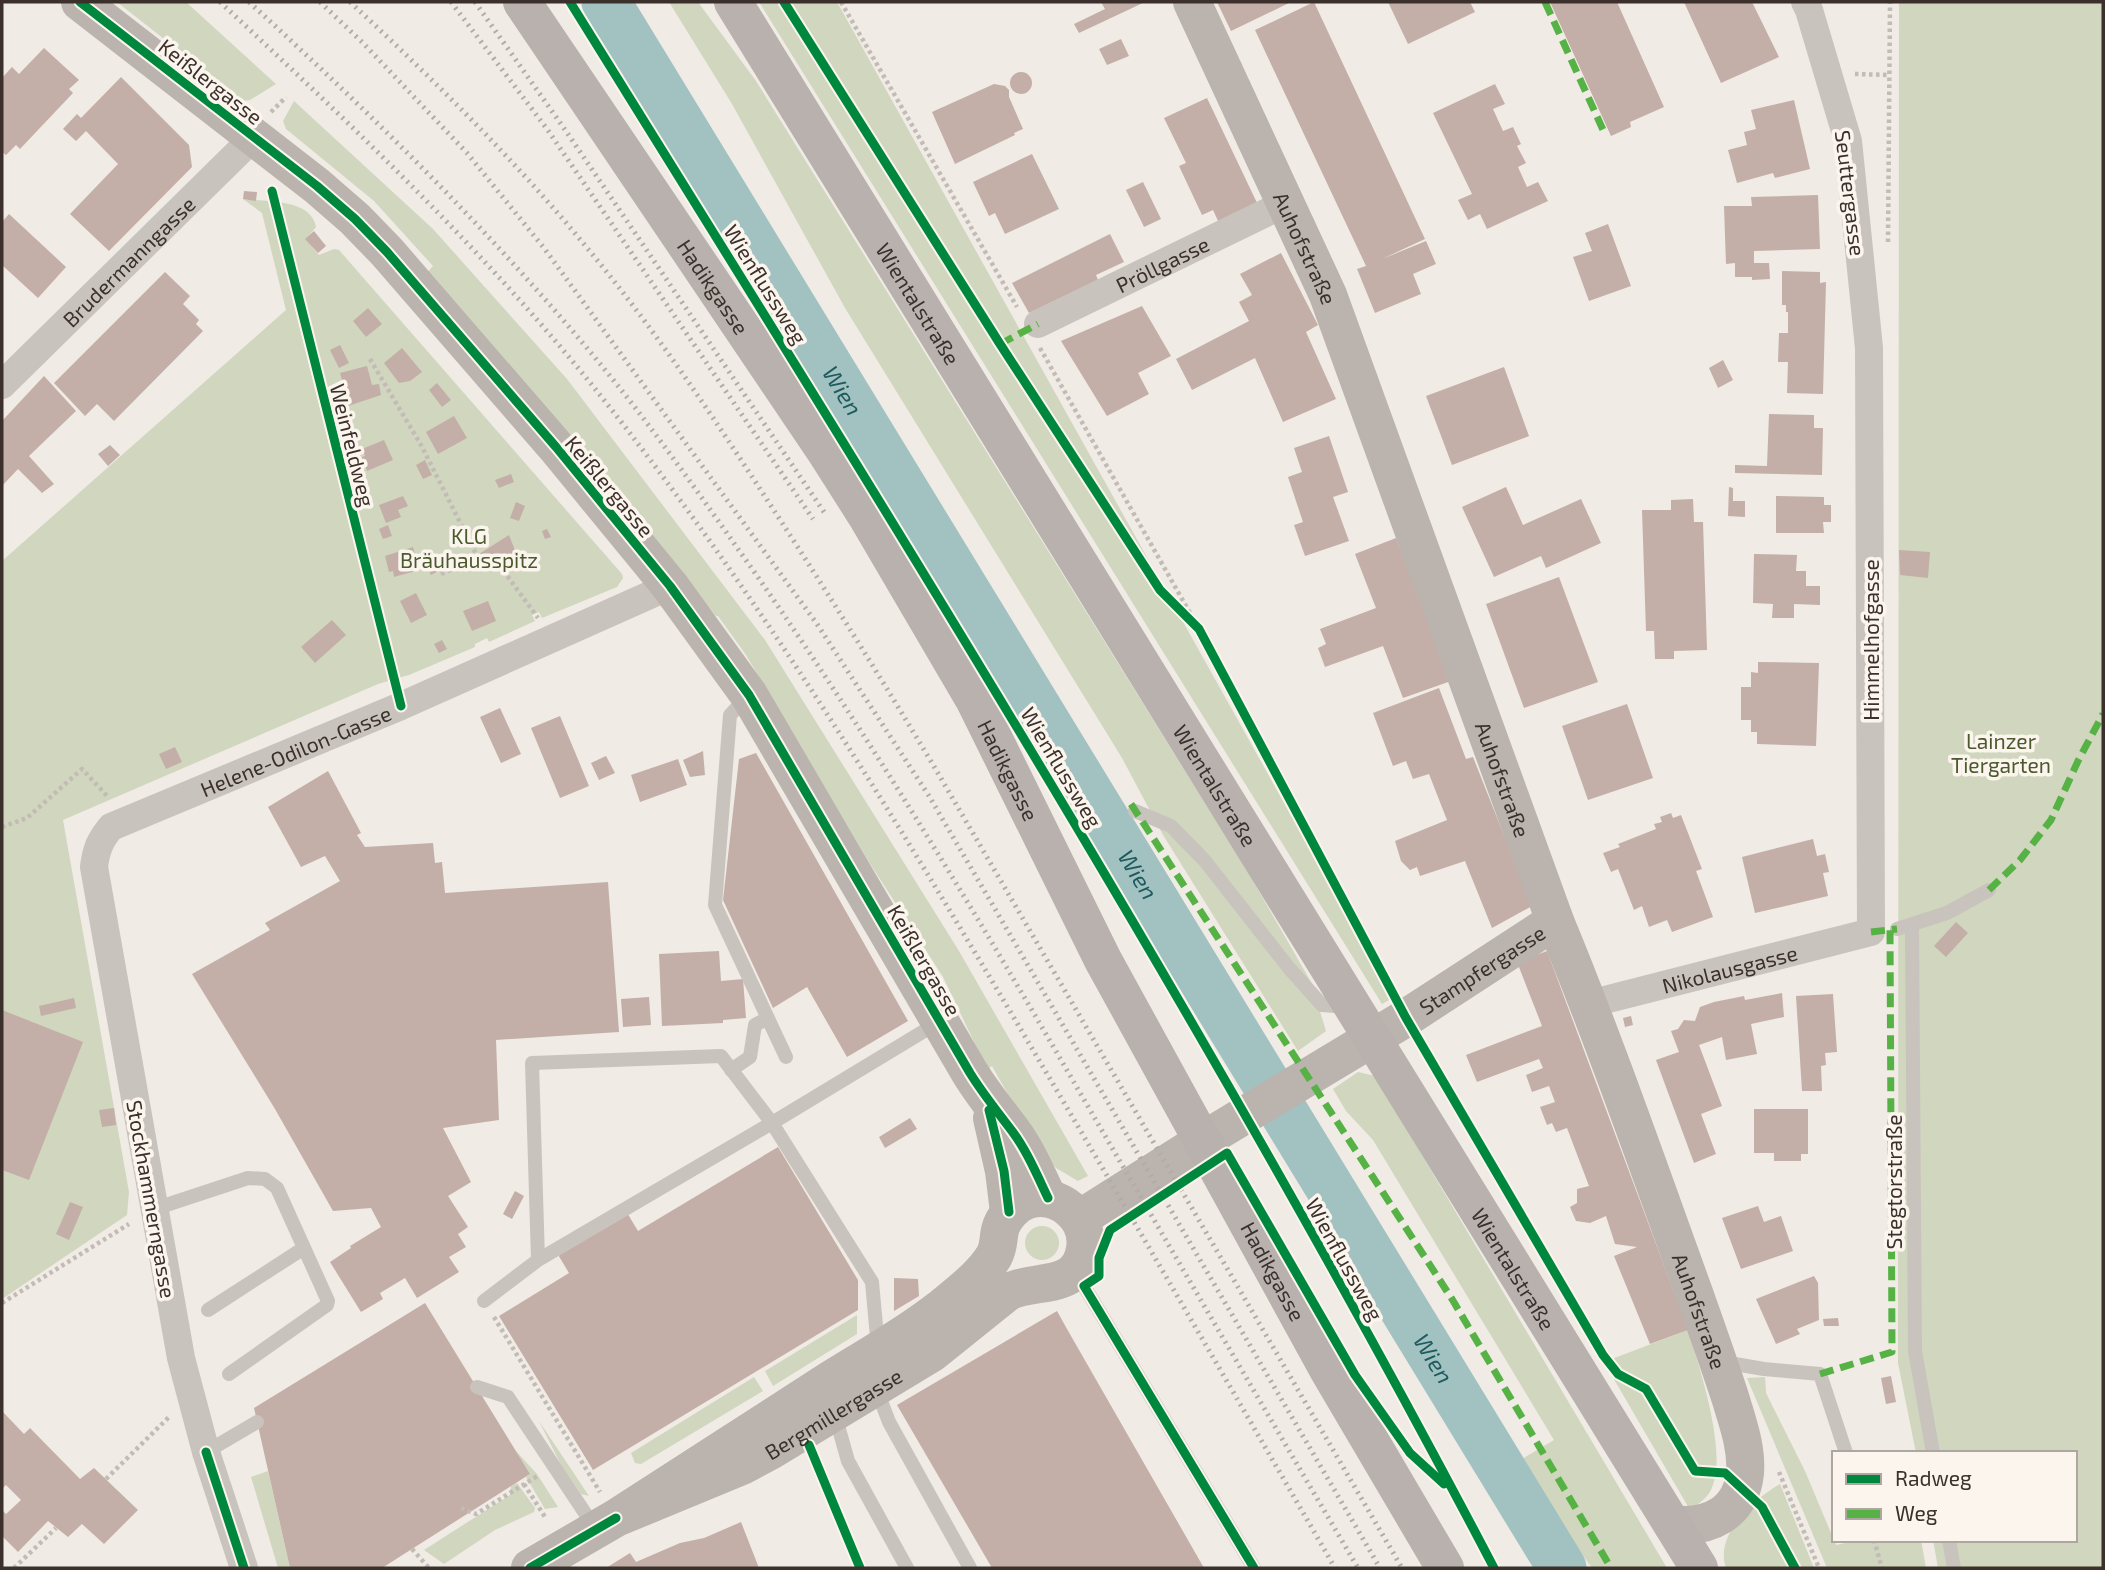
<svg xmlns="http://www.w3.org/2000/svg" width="2105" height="1570" viewBox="0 0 2105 1570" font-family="'Exo 2',sans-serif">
<rect width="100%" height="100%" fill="#f0ebe5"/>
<path fill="#d1d6bf" d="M117 2H186L276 84 250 100 243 101Z
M669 2H698L756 81 1249 874 1311 982 1326 1031 1298 1051 1163 835 1122 758 845 308 732 104Z
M759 2H837L1393 998 1382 1004Z
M1899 2H2103V1568H1938L1933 1540H2075V1453H1916L1898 1363Z
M294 101 433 229 567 379 765 640 959 951 1088 1176 1078 1181 1056 1168 1037 1146 992 1066 987 1069 943 977 869 862 746 655 718 616H716L425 275 433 266 374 201 286 129 283 121Z
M243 199C265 202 311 198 316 227L306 239 319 255 334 249 339 250 622 574 623 578 617 587 542 618 539 612 532 615 535 621 489 642 487 638 475 644V647L409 675 378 684 63 820 129 1192 127 1215 2 1299V561L286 310 262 213Z
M1358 1072 1375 1076 1667 1568H1592L1569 1536 1522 1459 1554 1440 1373 1140 1346 1111 1333 1089Z
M1025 1243a17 17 0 1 1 34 0a17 17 0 1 1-34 0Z
M857 1315V1334L773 1386 765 1371Z
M1688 1330C1699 1367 1733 1465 1707 1496 1703 1501 1695 1506 1690 1510L1604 1362Z
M754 1377 763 1391 641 1464 635 1463 631 1453Z
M1765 1377 1766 1393 1805 1471 1836 1545 1859 1540H1921L1926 1568H1827L1747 1378Z
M539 1421 589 1496 581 1494 561 1465Z
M515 1450 537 1474 558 1507 545 1509 526 1477 530 1474Z
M268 1471 290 1568H278L251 1477Z
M517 1483 535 1508 534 1512 495 1530 444 1564 424 1550 510 1495 511 1486Z
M1780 1484 1814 1568H1726C1714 1534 1754 1499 1780 1484Z"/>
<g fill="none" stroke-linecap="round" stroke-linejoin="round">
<path stroke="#a1c2c1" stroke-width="49" id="s1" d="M606 2 1562 1568"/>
</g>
<path fill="#c3afa7" d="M1101 2H1145L1079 33 1074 24 1105 9Z
M1217 2H1291L1231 31Z
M1314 2 1425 239 1382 259 1426 241 1436 264 1413 274 1421 294 1375 313 1357 269 1366 266 1255 30Z
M1388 2H1470L1475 12 1408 44Z
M1550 2H1617L1664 107 1630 122 1631 127 1611 136Z
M1684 2H1752L1779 57 1721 83Z
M1121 39 1129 56 1107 65 1099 49Z
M44 48 79 80 69 89 73 93 20 149 16 145 6 155 2 152V78L12 67 19 74Z
M1010 83a11 11 0 1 1 22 0a11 11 0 1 1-22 0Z
M121 77 189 145 192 167 109 251 70 214 118 164 86 131 76 141 63 129 77 114 81 118Z
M994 84 1005 86 1009 90V97L1023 129 1014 133 1015 135 955 164 932 112Z
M1495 84 1505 104 1493 109 1503 131 1513 127 1521 144 1517 146 1526 163 1518 167 1527 187 1538 182 1548 201 1487 229 1480 214 1468 220 1458 200 1472 194 1433 113Z
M1207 98 1258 205 1219 223 1213 210 1202 215 1179 166 1186 163 1164 118Z
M1794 100 1810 169 1775 178 1773 173 1737 183 1728 150 1747 145 1744 132 1756 129 1751 110Z
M1032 154 1059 209 1005 234 995 213 989 216 973 182Z
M1143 182 1161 219 1144 227 1126 190Z
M244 191 257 192 256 201 243 199Z
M1818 195 1820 249 1754 251V263H1769L1770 279 1752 280V277H1735V263L1726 264 1724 206H1752L1751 197Z
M9 214 66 267 38 298 2 265V222Z
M1608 224 1631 286 1589 301 1573 257 1592 251 1585 233Z
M314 231 326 246 318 253 305 239Z
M1110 234 1124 262 1096 275 1098 280 1029 313 1012 283Z
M1281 253 1318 325 1306 332 1336 399 1283 422 1255 358 1192 390 1176 359 1249 321 1239 302 1252 295 1240 274Z
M1782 271 1820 272V283L1826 282 1823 394 1787 393 1788 362H1778L1779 333H1788V312H1786V305H1782Z
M165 272 190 296 183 304 199 320 196 324 203 331 114 421 97 404 85 416 54 383Z
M1142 306 1171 356 1138 373 1149 394 1107 416 1061 341Z
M368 308 382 324 366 337 353 321Z
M340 345 349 363 339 368 330 350Z
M402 348 422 372 410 381 399 383 384 363Z
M1723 360 1733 380 1718 388 1709 368Z
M367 366 372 385 379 384 381 395 345 407 343 398 347 397 340 373Z
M1504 367 1529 436 1452 465 1426 396Z
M44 376 76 411 29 456 54 484 42 493 18 469 2 486V421Z
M437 383 451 400 442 407 429 390Z
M1769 414 1814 415V428H1823L1822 475 1735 473V465L1767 466Z
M454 416 467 438 438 454 426 432Z
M1329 436 1348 492 1333 497 1349 541 1305 556 1294 525 1303 522 1288 477 1302 472 1294 448Z
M384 440 393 460 367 471 362 457 365 456 362 449Z
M110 445 120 455 108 466 98 454Z
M425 460 432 475 423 479 416 465Z
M511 474 514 482 499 488 495 480Z
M1506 487 1523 525 1581 499 1601 543 1546 568 1541 556 1494 577 1462 507Z
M1729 487 1733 488V501H1745V517L1728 516Z
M403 496 408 506 398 510 401 517 386 523 379 505Z
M1776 496 1824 497V505H1831V522H1823L1824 533H1776Z
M1693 499 1694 522H1703L1707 650 1674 651V659H1655L1654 631H1646L1642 510H1671V500Z
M516 502 525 506 519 521 510 518Z
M388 525 392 536 383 539 379 529Z
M547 529 551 537 545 539 542 531Z
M509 535 516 553 492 565 479 554Z
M1396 538 1451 681 1403 698 1383 646 1325 667 1318 648 1326 644 1320 629 1376 608 1355 554Z
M413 547 419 570 394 577 393 571 389 572 385 556Z
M1899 550 1930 552 1928 578 1900 575Z
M1754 554 1797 555 1796 571H1806V586H1820V605L1794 604V618H1772L1773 604 1753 603Z
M435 565 438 571 431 575 428 569Z
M1559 577 1598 682 1524 708 1486 604Z
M416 593 427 615 411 623 400 601Z
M488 601 496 621 472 631 463 611Z
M332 620 346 635 315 663 301 647Z
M442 640 447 649 439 653 434 644Z
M1758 662 1819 663 1816 746 1757 744V732H1751V720H1741V687H1751V672L1758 673Z
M1439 688 1466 759 1473 757 1532 906 1492 928 1465 861 1420 876 1417 867 1410 870 1401 861 1395 841 1447 820 1429 774 1413 779 1406 761 1393 766 1373 713Z
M1627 704 1653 778 1588 800 1562 726Z
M500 708 521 754 501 763 480 717Z
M560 716 589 786 560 798 531 728Z
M175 747 182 762 166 769 159 754Z
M703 751 705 775 690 777 683 760Z
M756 753 908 1021 847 1057 807 987 773 1008 723 900 739 759Z
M606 756 615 773 599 780 591 763Z
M678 759 687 785 640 802 631 775Z
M328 771 361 833 357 835 365 847 433 843 435 863 442 862 445 893 608 882 619 1032 496 1040 499 1120 443 1128 471 1182 448 1196 468 1227 458 1234 466 1247 449 1257 459 1272 417 1298 405 1278 380 1293 383 1299 361 1312 330 1262 351 1248 350 1246 381 1227 371 1208 333 1211 275 1109 192 974 270 930 265 923 340 881 325 856 301 867 268 807Z
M1671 813 1673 818 1681 815 1702 869 1696 871 1713 917 1672 932 1667 920 1649 927 1642 906 1634 910 1618 869 1611 872 1603 853 1620 847 1618 844 1656 829 1654 824 1662 822 1660 817Z
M1813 839 1817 856 1825 854 1829 872 1823 873 1828 896 1755 913 1742 857Z
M1956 922 1968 933 1946 957 1934 946Z
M719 951 721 981 743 979 746 1018 723 1020V1023L662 1026 659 954Z
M1547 951 1688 1330 1650 1344 1614 1256 1637 1247 1615 1244 1606 1216 1590 1223 1576 1221 1570 1207 1577 1203V1189L1589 1186 1567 1128 1556 1132 1552 1123 1547 1125 1540 1107 1555 1102 1549 1086 1532 1092 1526 1075 1543 1068 1539 1059 1477 1082 1466 1055 1542 1026 1517 962Z
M1782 993 1784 1017 1751 1024 1757 1054 1726 1060 1722 1037 1699 1045 1722 1106 1701 1114 1716 1154 1694 1163 1656 1060 1679 1052 1671 1031 1678 1029 1684 1020 1695 1021 1700 1007 1714 1002 1744 996 1745 1000Z
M1833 994 1837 1052 1825 1053 1826 1065 1821 1066 1822 1091H1802L1796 996Z
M649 997 651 1025 623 1027 621 999Z
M74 998 76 1008 41 1016 39 1006Z
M2 1010 83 1042 29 1180 2 1170Z
M1631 1016 1633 1025 1625 1027 1623 1018Z
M114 1108 116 1125 102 1127 99 1110Z
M1754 1109H1808V1154H1801V1161H1774V1153H1754Z
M910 1118 917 1129 885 1148 879 1137Z
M778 1147 858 1280V1310L593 1470 499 1316 569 1273 557 1253 626 1211 638 1231Z
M515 1191 524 1196 512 1219 503 1214Z
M70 1202 83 1207 69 1240 56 1234Z
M1758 1206 1764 1222 1781 1216 1793 1251 1741 1269 1722 1218Z
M1814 1276 1818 1283 1819 1320 1797 1329 1800 1334 1776 1344 1756 1299Z
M894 1278 918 1279 919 1296 894 1311Z
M425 1303 530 1474 382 1568H290L254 1408Z
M1057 1311 1067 1329 1204 1568H992L897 1405Z
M1838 1318 1839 1326H1824L1823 1319Z
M1891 1376 1896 1402 1886 1404 1881 1378Z
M2 1411 24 1434 30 1428 80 1479 94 1468 138 1510 104 1544 82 1524 68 1537 48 1521 18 1552 2 1536V1510L6 1514 21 1500 6 1485 2 1489Z
M741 1522 759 1568H606L630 1553 636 1562 680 1543 704 1538Z"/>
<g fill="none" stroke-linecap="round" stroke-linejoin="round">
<path stroke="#c2bbb6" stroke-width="4.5" stroke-dasharray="3.5 3.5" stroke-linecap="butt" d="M841 2 1017 307
M1855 74 1889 75
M271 112 286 97
M1888 242 1890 2
M1040 348 1199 629
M370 359 421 445 478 558 490 569 500 566 538 618
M441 574 478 558
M2 827 27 818 82 769 109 798
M2 1303 129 1224
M494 1317 600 1492
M1425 1466 1455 1493
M1779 1472 1819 1568
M106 1479 170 1416
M524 1484 545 1517
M461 1508 476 1514 539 1475
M1874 1540 1882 1568
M412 1549 429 1568
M14 1568 56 1528"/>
<path stroke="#c9c3be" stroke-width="14" d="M748 696 730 715 715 905 786 1057
M1135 811 1171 826 1205 861 1289 968 1322 1005 1348 1007
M1912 925 1915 1351 1933 1453
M1897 929 1947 913 1989 890
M721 1056 772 1123 538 1260 532 1063Z
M731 1070 750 1057 755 1025 768 1018
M154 1209 248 1178 265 1179 277 1188 328 1301 327 1305 229 1374
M1084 1286 1254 1568
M484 1301 538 1260
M208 1310 304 1248
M878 1348 872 1282 772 1123 939 1022
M1723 1362 1764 1369 1820 1374 1846 1453
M477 1387 508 1397 595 1528
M883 1389 881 1401 889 1422 970 1568
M835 1415 848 1461 907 1568
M206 1452 257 1422
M1949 1540 1954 1568"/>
<g stroke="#c9c3be" stroke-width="28">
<path id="s2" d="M1038 324 1286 203"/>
<path id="s3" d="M2 385 254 137"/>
<path id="s4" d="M1589 1004 1871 932 1869 348 1848 141 1809 10 1805 2"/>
<path id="s5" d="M244 1568 206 1452 181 1358 94 867C96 850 100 840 111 827L401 706 670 586"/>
</g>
<g stroke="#bab3ae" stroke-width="38">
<path d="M80 2 317 186 355 219 387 252 556 447 670 586 749 695 970 1073C983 1094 997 1111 1012 1131 1027 1151 1037 1175 1048 1198"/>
<path id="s6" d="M1192 2 1328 295 1555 921C1605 1042 1648 1166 1693 1290 1706 1327 1719 1363 1731 1400 1738 1424 1747 1448 1745 1473 1741 1513 1709 1529 1672 1524"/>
<path d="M992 1118 1004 1171 1009 1212"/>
<path id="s7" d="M1079 1219 1215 1133 1406 1018 1555 921"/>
<path id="s8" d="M530 1568 616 1518 742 1466 770 1451 932 1353 1008 1292C1036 1278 1078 1292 1085 1249 1090 1217 1058 1191 1028 1200 1015 1204 1003 1218 1000 1230 998 1239 999 1247 994 1256 982 1276 959 1293 941 1308 907 1335 867 1357 830 1380 759 1426 687 1472 616 1518"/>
</g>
<g stroke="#b8b1ad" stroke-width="38">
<path id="s9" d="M522 2 826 452 866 515 975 701 1103 960 1329 1371 1445 1568"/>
<path id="s10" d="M733 2 1699 1568"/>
</g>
<path stroke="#b1aca8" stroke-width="5" stroke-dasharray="2 5" stroke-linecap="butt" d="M220 2C355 128 489 255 604 400 759 596 890 809 1017 1023 1124 1204 1230 1386 1335 1568
M249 2C375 117 497 238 606 371 659 436 707 505 755 573 861 725 957 882 1050 1041 1152 1217 1255 1393 1358 1568
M320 2 363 43 467 153 544 248 817 624 929 796 1380 1568
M350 2C434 80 515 160 588 249 657 332 716 421 775 512 829 595 881 678 932 763L1402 1568
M451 2 547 129 813 519
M475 2 568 134 824 512"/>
<path stroke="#57b246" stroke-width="7" stroke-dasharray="14 7" stroke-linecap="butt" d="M1545 2 1604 132
M1000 344 1038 324
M1131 804 1452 1299 1611 1568
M1989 890 2020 860 2051 820 2078 761 2103 714
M1871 932 1897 929
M1820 1374 1892 1352 1890 929"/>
<g stroke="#fbf5ee" stroke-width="13">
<path id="cycleway" d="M80 2 317 186 355 219 387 252 556 447 670 586 749 695 970 1073C983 1094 997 1111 1012 1131 1027 1151 1037 1175 1048 1198
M570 2C890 517 1213 1031 1494 1568
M784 2 1000 344 1160 590 1199 629 1406 1018 1603 1355 1618 1374 1646 1389 1695 1471 1725 1473 1762 1507 1795 1568
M272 191 401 706
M989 1110 1004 1171 1009 1212
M809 1445 860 1568
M206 1452 244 1568
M530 1568 616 1518
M1254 1568 1084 1286 1099 1276V1258L1110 1230 1227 1153 1355 1375 1410 1453 1444 1484"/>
</g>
<use href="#cycleway" stroke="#00873e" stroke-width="9"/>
</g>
<g text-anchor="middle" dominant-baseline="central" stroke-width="7" stroke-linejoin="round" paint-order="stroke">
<g font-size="21" fill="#3b302b" stroke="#fbf5ee">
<text transform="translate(211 81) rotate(38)">Keißlergasse</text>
<text transform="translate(1851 193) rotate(83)">Seuttergasse</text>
<text stroke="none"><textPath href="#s6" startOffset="271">Auhofstraße</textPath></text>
<text stroke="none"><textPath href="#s3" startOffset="177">Brudermanngasse</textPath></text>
<text stroke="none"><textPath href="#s2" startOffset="138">Pröllgasse</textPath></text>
<text transform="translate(766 284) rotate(58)">Wienflussweg</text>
<text stroke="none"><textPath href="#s9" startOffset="343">Hadikgasse</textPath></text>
<text stroke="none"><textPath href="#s10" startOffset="354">Wientalstraße</textPath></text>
<text transform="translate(353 445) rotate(76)">Weinfeldweg</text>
<text transform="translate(610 486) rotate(50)">Keißlergasse</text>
<text transform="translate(1870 640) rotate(-90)">Himmelhofgasse</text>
<text stroke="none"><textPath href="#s5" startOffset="962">Helene-Odilon-Gasse</textPath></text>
<text transform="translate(1062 767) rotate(59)">Wienflussweg</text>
<text stroke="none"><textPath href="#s9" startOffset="910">Hadikgasse</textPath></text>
<text stroke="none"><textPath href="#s6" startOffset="838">Auhofstraße</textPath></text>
<text stroke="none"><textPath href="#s10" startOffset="920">Wientalstraße</textPath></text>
<text transform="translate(925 960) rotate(60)">Keißlergasse</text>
<text stroke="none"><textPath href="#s4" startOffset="145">Nikolausgasse</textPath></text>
<text stroke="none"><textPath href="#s7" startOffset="474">Stampfergasse</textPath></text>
<text transform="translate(1893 1182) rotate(-90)">Stegtorstraße</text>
<text transform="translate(152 1199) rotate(80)">Stockhammerngasse</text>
<text transform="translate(1345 1259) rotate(61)">Wienflussweg</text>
<text stroke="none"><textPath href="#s10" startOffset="1488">Wientalstraße</textPath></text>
<text stroke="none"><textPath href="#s9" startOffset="1477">Hadikgasse</textPath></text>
<text stroke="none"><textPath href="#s6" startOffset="1405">Auhofstraße</textPath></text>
<text stroke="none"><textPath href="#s8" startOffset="341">Bergmillergasse</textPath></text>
</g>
<g font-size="21" fill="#4a5a2e" stroke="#fbf5ee">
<text x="469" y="535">KLG<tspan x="469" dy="24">Bräuhausspitz</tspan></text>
<text x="2001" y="740">Lainzer<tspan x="2001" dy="24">Tiergarten</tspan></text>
</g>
<g font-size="23" font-style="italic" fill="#1f5a5e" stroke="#fbf5ee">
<text stroke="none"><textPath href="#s1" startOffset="455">Wien</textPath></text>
<text stroke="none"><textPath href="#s1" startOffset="1022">Wien</textPath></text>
<text stroke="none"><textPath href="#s1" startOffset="1589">Wien</textPath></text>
</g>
</g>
<rect width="2105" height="1570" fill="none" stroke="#3b302b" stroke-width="7"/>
<rect x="1832" y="1451" width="245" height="91" fill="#fbf5ee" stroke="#aea6a0" stroke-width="2"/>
<rect x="1846" y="1474" width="35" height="10" fill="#00873e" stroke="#aea6a0" stroke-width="2"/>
<text x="1895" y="1486" font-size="21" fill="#3b302b">Radweg</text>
<rect x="1846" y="1509" width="35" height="10" fill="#57b246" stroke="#aea6a0" stroke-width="2"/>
<text x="1895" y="1521" font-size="21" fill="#3b302b">Weg</text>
</svg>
